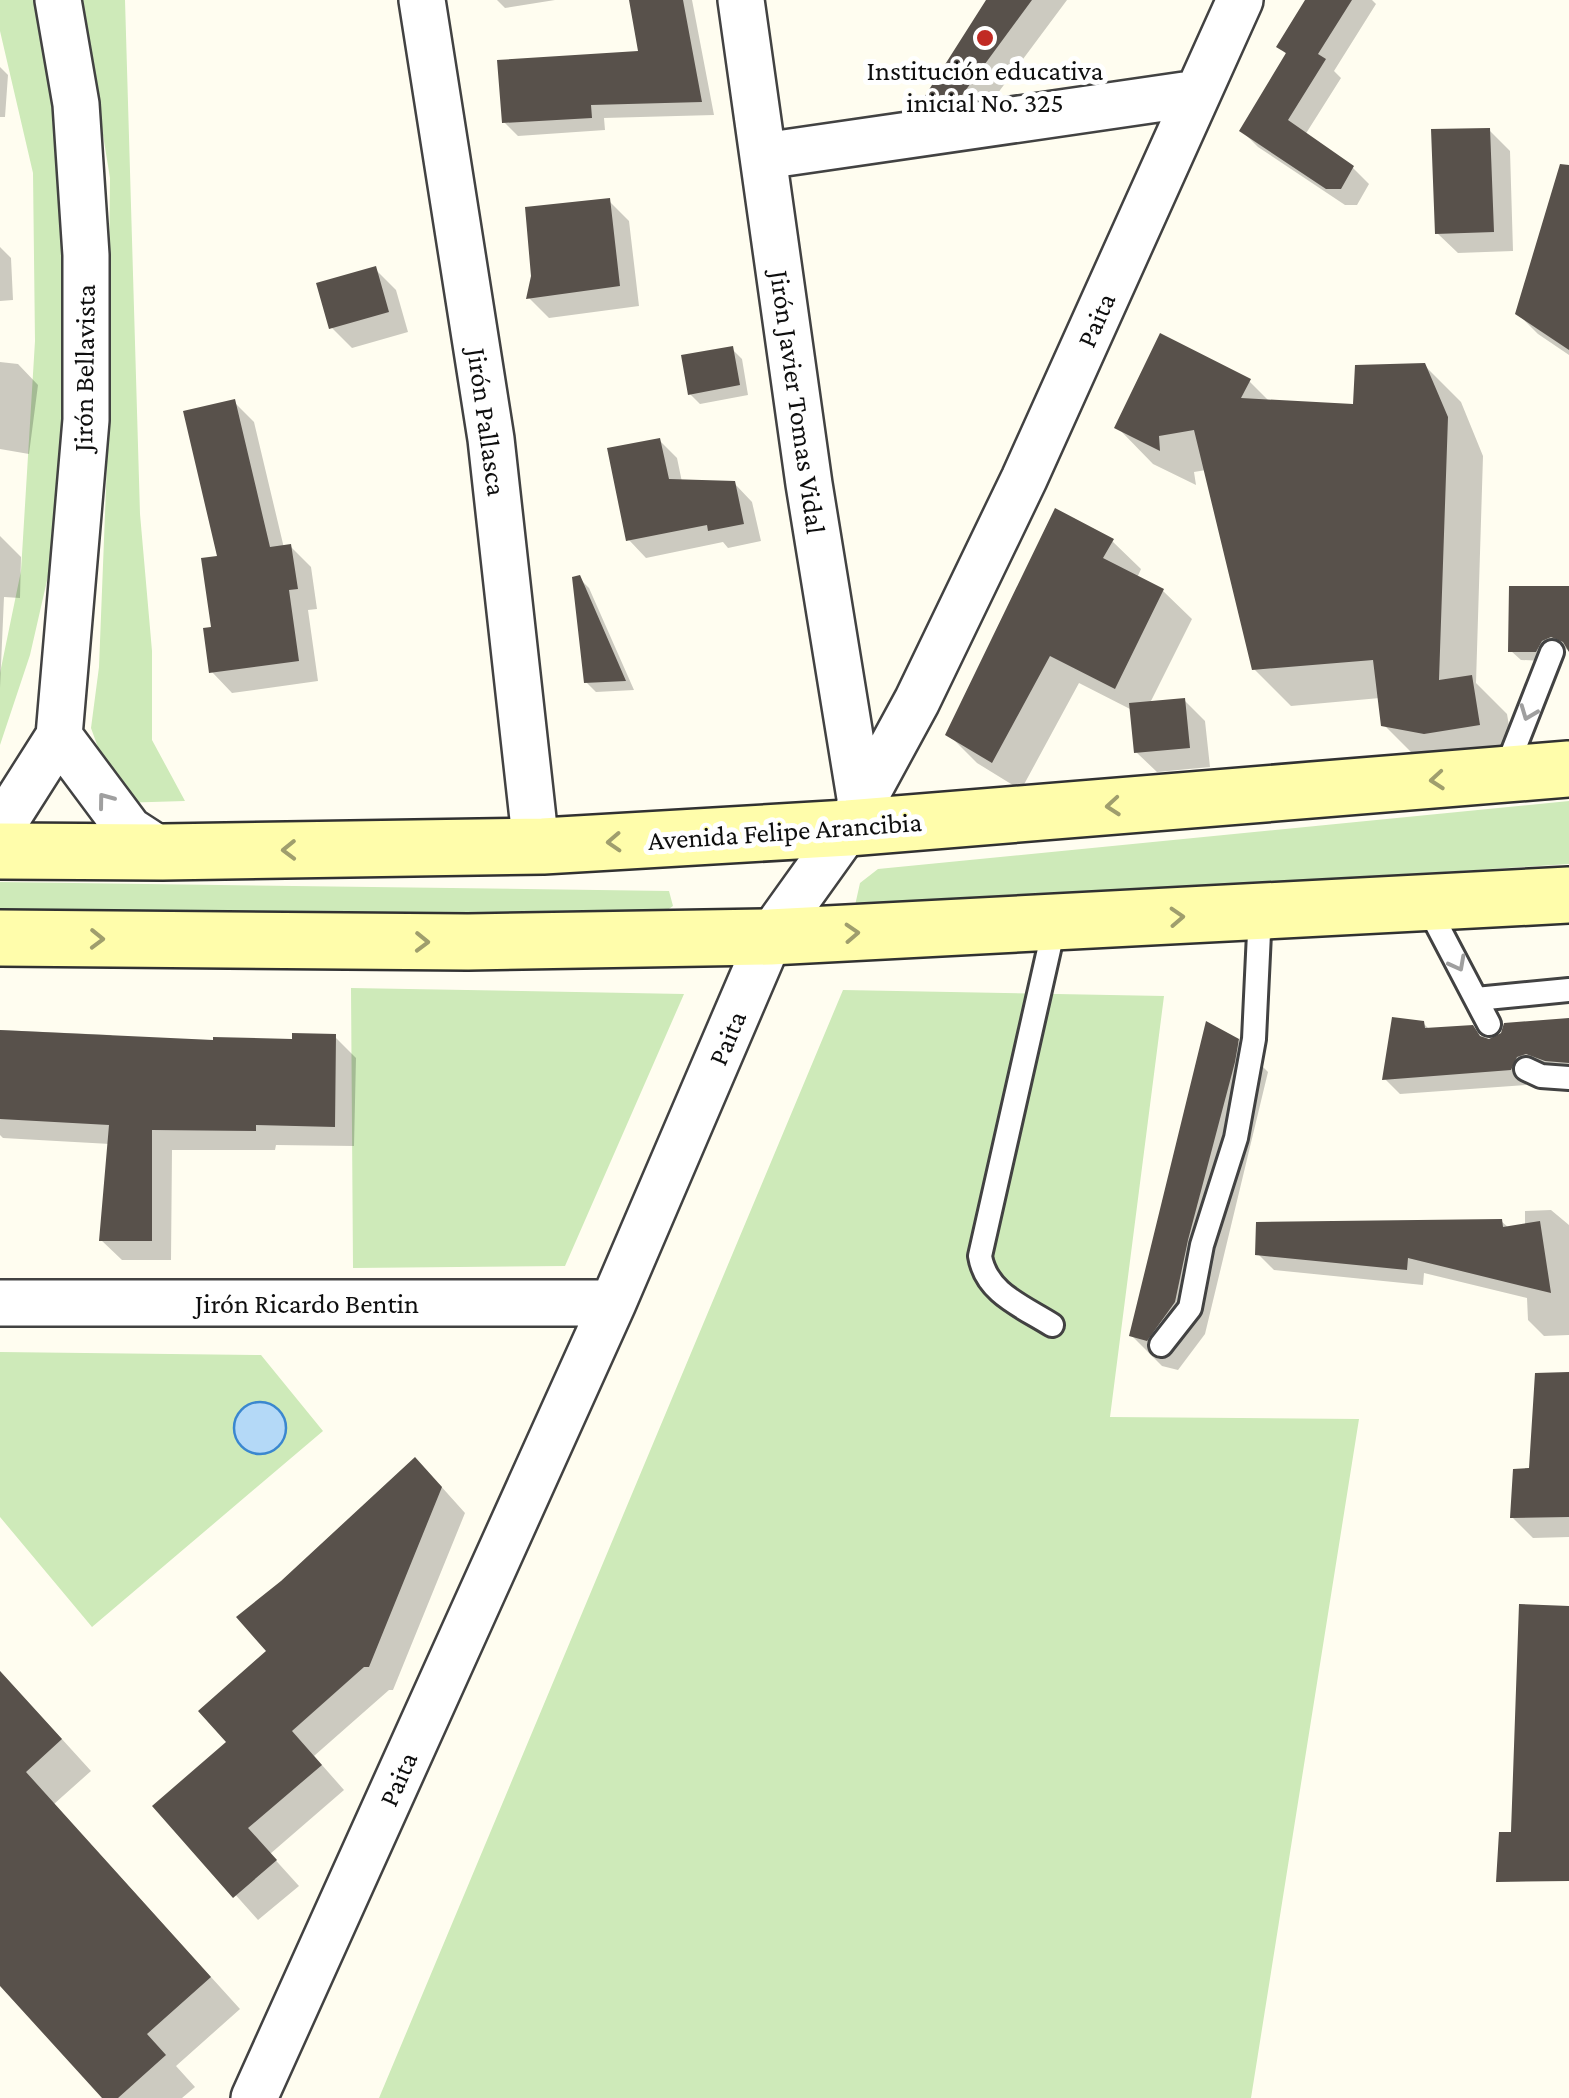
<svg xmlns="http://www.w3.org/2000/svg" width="1569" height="2098" viewBox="0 0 1569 2098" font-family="'Crimson Pro',serif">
<rect width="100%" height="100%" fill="#fffdf0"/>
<path fill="#ceeab9" d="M0 0H39L53 99 74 356 54 550 30 655 0 745V673L21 571 35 341 33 173 0 31Z
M81 0H125L140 514 152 651V740L185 801 118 803 91 728 99 667 107 463 110 178Z
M1569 801V864L854 910 860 883 878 869Z
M0 882 669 891 673 906 656 918 0 914Z
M351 988 684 994 565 1266 353 1268Z
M843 990 1164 996 1110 1417 1359 1419 1251 2098H379Z
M0 1352 261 1355 323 1431 92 1627 0 1517Z"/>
<path fill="#b4d9f7" stroke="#3a87cf" stroke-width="2.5" d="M234 1428a26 26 0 1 1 52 0a26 26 0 1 1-52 0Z"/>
<path fill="#0003" d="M497 0H555L505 8Z
M631 0H692L714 115 604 118 605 130 518 136 504 122 641 53Z
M989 0H1067L977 121 941 126 921 107Z
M1308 0H1372L1376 4 1334 71 1341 78 1305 135 1353 168 1369 184 1357 205H1345L1258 147 1242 131 1287 55 1279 46Z
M0 67 8 75 5 117H0Z
M1489 130 1510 151 1513 251 1458 253 1437 233Z
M1569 190V355L1538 334 1517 313Z
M609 201 629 221 639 306 549 318 529 298Z
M0 247 11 258 13 300 0 301Z
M375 269 396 290 408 332 352 348 331 327Z
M732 349 742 359 748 395 700 404 690 394Z
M0 362 18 364 38 385 29 454 0 449Z
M1424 365 1461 402 1483 456 1476 683 1507 714 1515 761 1421 762 1384 725 1380 698 1291 706 1254 669 1206 470 1194 472 1196 485 1153 464 1117 427 1249 381 1270 402 1356 406Z
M234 402 254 422 284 548 291 547 311 567 317 609 308 610 318 681 232 693 212 672Z
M659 440 677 458 682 482 734 483 752 502 761 541 728 548 723 542 646 558 629 540Z
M0 536 21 557 20 598 4 597 0 688Z
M1112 541 1141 569 1137 578 1163 591 1192 619 1150 703 1184 700 1205 721 1210 767 1157 772 1136 752 1132 710 1079 683 1021 790 977 763 948 734Z
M579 578 589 588 634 690 596 692 586 682Z
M1569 589V651L1562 646 1551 650 1546 661 1521 660 1511 651Z
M1569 1020V1077L1532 1072 1526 1085 1400 1094 1385 1079 1423 1023 1430 1030 1472 1028 1484 1040Z
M0 1030 111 1035 115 1039 294 1041 335 1037 356 1058 354 1146 276 1145 275 1150H172L171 1260H122L101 1240 110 1144 3 1138 0 1135Z
M1237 1041 1268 1072 1205 1334 1178 1370 1162 1366 1131 1335Z
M1551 1210 1569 1225V1335L1544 1336 1528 1320 1527 1298 1424 1273 1423 1285 1274 1270 1258 1254 1501 1221 1509 1228 1525 1226V1211Z
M1569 1374V1537L1533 1538 1512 1517Z
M439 1484 465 1513 393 1690H389L314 1756 344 1790 270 1854 299 1886 258 1920 156 1806 229 1743 269 1651Z
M0 1671 91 1771 54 1804 240 2009 176 2066 195 2087 182 2098H106L0 1982Z"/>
<path fill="#58514b" d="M629 0H683L702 102 591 105 592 118 502 123 497 60 638 51Z
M986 0H1032L957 102 918 107Z
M1305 0H1352L1318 54 1326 59 1288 120 1354 166 1341 189H1326L1239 131 1286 53 1276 47Z
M1490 128 1494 232 1435 234 1431 129Z
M1560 164 1569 165V350L1515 314Z
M610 198 620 286 526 299 531 276 525 207Z
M376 266 389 312 329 329 316 283Z
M1160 333 1251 379 1241 398 1353 404 1355 365 1425 363 1448 417 1439 680 1472 675 1480 725 1424 734 1381 726 1373 660 1252 670 1194 430 1159 436 1160 451 1114 428Z
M733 346 740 385 688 395 681 355Z
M235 399 270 547 291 544 298 589 289 590 299 661 209 673 203 628 211 627 201 558 217 556 183 411Z
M660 438 669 479 735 481 744 524 708 531 707 525 626 541 607 448Z
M1055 508 1114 539 1103 558 1164 589 1115 689 1050 656 992 763 945 735Z
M580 575 626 681 584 683 572 577Z
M1509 586H1569V652L1563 642 1551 637 1542 641 1536 652H1508Z
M1185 698 1190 748 1134 753 1129 703Z
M1392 1017 1424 1021 1425 1028 1473 1025 1480 1036 1489 1039 1501 1033 1504 1023 1569 1018V1063L1545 1061 1526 1054 1517 1057 1511 1070 1382 1080Z
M1206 1021 1239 1039 1235 1062 1188 1240 1175 1302 1147 1341 1129 1336Z
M0 1030 213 1040V1037L292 1039V1033L336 1034 335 1127 256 1125V1131L152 1130V1241H99L109 1125 0 1119Z
M1502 1219 1503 1227 1540 1221 1551 1293 1408 1258 1407 1270 1255 1255 1256 1222Z
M1569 1372V1517L1510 1518 1513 1469 1529 1468 1535 1373Z
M415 1457 442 1487 369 1667H364L292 1731 322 1765 248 1828 277 1860 233 1898 152 1806 226 1742 198 1711 266 1651 236 1617 281 1581Z
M1519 1604 1569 1606V1881L1496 1882 1499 1832H1511Z
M0 1671 62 1739 26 1772 211 1977 147 2034 166 2055 118 2098H102L0 1986Z"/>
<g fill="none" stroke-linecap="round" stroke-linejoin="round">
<g stroke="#424242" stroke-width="28">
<path id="lane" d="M1504 774 1552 652
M1426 904 1489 1024
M1476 999 1569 990
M1526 1069 1541 1076 1569 1078
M1052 1325C1022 1306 986 1293 980 1256L1055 923
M1161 1345 1190 1308 1202 1245 1236 1138 1254 1039 1260 912"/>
</g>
<g stroke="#424242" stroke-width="50">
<path id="street" d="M422 0 491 439 536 846
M741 0 809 484 861 804
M764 156 1198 93
M59 736 129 830 163 852
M0 829 59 736 86 420V255L76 104 58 0
M0 1303H613
M254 2098 613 1303 770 937 848 828 917 701 1024 479 1240 0"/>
</g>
<g stroke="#313131" stroke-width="60">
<path id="secondary" d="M0 851 163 852 543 846 848 828 1569 769
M0 938 468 942 770 937 1569 895"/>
</g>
<use href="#lane" stroke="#fff" stroke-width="22"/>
<use href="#street" stroke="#fff" stroke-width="45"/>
<use href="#secondary" stroke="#fffdab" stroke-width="55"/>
</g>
<defs><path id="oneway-chevron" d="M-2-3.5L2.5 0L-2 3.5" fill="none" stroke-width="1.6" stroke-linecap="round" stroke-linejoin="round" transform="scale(2.5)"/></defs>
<g stroke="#9f9f9f">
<use href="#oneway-chevron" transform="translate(1528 713) rotate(111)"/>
<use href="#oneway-chevron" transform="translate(105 800) rotate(-127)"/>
<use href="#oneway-chevron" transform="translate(1458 964) rotate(62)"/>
</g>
<g stroke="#9f9e6d">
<use href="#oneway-chevron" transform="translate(1437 780) rotate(175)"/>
<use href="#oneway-chevron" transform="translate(1113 806) rotate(175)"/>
<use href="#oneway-chevron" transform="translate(614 842) rotate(177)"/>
<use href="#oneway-chevron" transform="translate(289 850) rotate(179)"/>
<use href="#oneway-chevron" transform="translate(1177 917) rotate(-3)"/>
<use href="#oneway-chevron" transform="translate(852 933) rotate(-3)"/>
<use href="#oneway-chevron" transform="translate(97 939) rotate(1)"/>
<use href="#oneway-chevron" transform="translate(422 942) rotate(1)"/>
</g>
<circle fill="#c12a24" stroke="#fff" stroke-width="4" cx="985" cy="38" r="10"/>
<g text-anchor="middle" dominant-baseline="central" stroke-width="10" stroke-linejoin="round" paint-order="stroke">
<g font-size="28" fill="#0f0f0f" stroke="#fff">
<text x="985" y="70">Institución educativa<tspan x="985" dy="32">inicial No. 325</tspan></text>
</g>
<g font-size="28" fill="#0f0f0f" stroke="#fff">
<text transform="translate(1096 320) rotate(-66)">Paita</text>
<text transform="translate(84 368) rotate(-89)">Jirón Bellavista</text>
<text transform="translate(798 402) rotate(82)">Jirón Javier Tomas Vidal</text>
<text transform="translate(487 422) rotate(82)">Jirón Pallasca</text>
<text transform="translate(785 831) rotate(-4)">Avenida Felipe Arancibia</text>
<text transform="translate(727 1038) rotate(-67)">Paita</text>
<text x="307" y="1303">Jirón Ricardo Bentin</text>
<text transform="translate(398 1779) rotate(-66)">Paita</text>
</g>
</g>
</svg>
